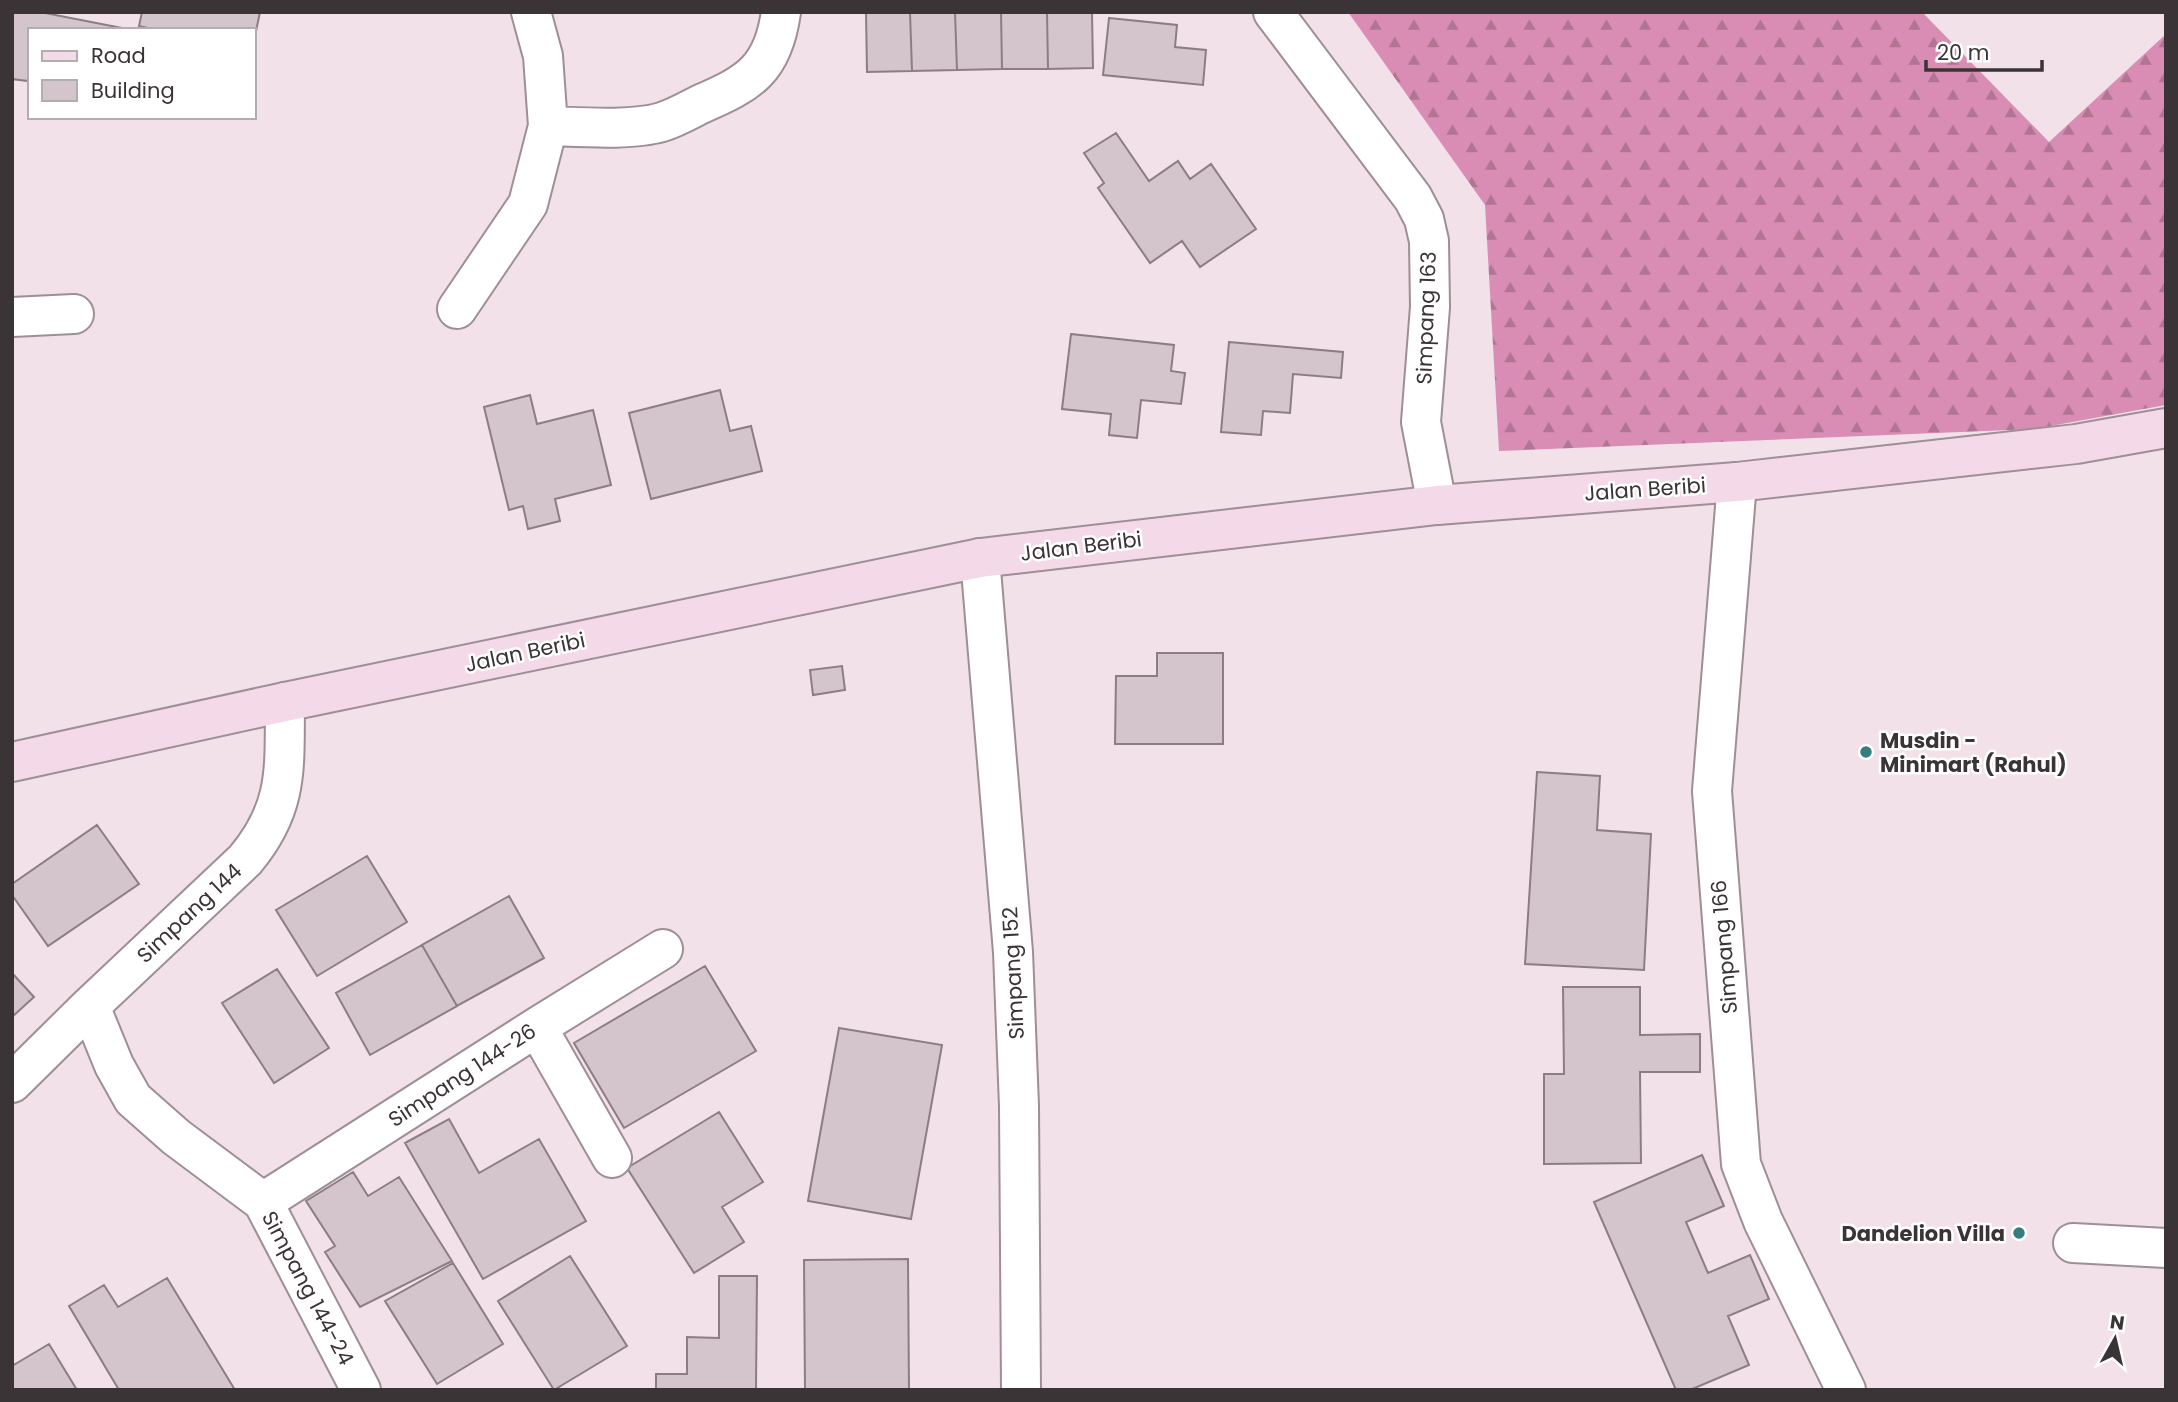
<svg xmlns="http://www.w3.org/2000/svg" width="2178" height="1402" viewBox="0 0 2178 1402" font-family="Poppins,sans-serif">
<defs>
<pattern id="forest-firs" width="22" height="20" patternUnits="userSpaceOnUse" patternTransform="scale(1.75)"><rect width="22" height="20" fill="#d98db4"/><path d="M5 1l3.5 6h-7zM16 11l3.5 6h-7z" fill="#b17493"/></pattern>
</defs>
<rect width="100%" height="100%" fill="#f2e1e9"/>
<path fill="url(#forest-firs)" d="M1348 12H1922L2049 142 2166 34V405L2034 429 1499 451 1485 205Z"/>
<path fill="#d4c4cb" stroke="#8c7d84" stroke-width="2" d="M12 12H40L122 28 121 30H30L28 81 12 79Z
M142 12H260L254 41V30H157L139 26Z
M866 12H910L912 71 867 72Z
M910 12H955L957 70 912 71Z
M955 12H1001L1002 69 957 70Z
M1001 12H1047L1048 69H1002Z
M1047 12H1092L1093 68 1048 69Z
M1109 18 1177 25 1175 47 1206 50 1203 85 1103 75Z
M1116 133 1149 181 1178 161 1190 179 1211 164 1256 229 1200 267 1182 241 1150 263 1098 188 1104 183 1084 153Z
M1071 334 1174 345 1171 371 1185 373 1181 404 1141 400 1137 438 1109 435 1111 414 1062 409Z
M1229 342 1343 352 1341 378 1293 374 1290 413 1263 411 1261 435 1221 432Z
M720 390 730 431 751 426 762 471 651 499 629 413Z
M530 395 537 424 593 410 611 485 555 499 560 521 528 529 523 506 509 510 484 407Z
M1157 653H1223V744H1115L1116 676H1157Z
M842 666 845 690 813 695 810 670Z
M1537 772 1600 776 1597 830 1651 834 1644 970 1525 964Z
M97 825 139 884 48 946 12 895V884Z
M367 856 407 922 317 976 276 910Z
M509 896 544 958 457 1006 422 945Z
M422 945 457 1006 370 1055 336 993Z
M705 966 756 1051 624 1128 574 1043Z
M277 969 329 1048 274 1083 222 1003Z
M12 973 34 997 12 1017Z
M1563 987H1640V1035L1700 1034V1072H1640L1641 1163 1544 1164V1074H1564Z
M839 1028 942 1045 911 1219 808 1201Z
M719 1112 763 1182 722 1207 744 1242 694 1273 627 1168Z
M449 1119 479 1173 539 1139 586 1221 483 1279 405 1143Z
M1702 1155 1724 1206 1686 1222 1708 1273 1750 1255 1769 1299 1728 1316 1749 1365 1690 1390H1676L1594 1202Z
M353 1172 368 1196 399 1177 452 1261 360 1307 325 1252 335 1246 306 1201Z
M570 1256 627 1346 554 1390 498 1301Z
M908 1259 909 1390H805L804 1260Z
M453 1263 503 1344 437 1384 385 1301Z
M719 1276H757L756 1390H656V1374H687V1337L719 1338Z
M167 1278 235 1390H119L69 1306 104 1285 118 1307Z
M49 1344 77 1390H12V1366Z"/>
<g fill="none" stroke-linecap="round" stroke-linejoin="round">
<g stroke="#9e8e96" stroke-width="42">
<path id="minor" d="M1273 12 1413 198 1424 219 1429 241 1430 307 1421 422 1437 505
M548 126C580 127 632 131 662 122 675 118 689 110 701 104 750 83 773 69 781 12
M457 309 528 204 548 126 543 56 531 12
M12 317 74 314
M1737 482 1712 791 1741 1164 1763 1221 1846 1390
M980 558 1013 952 1019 1106 1021 1390
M90 1006 114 1065 133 1099 176 1137 263 1202 361 1390
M537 1027 612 1158
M12 1083 90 1006 245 860C290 806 284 767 285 702
M263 1202 537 1027 663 949
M2073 1243 2166 1248"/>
</g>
<g stroke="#9e8e96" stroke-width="42">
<path id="secondary" d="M12 762 285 702 980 558 1437 505 1737 482 2076 444 2166 428"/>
</g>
<use href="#minor" stroke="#fff" stroke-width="38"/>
<use href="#secondary" stroke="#f4dae8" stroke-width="38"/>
</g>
<g fill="#357e80" stroke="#fff" stroke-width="2.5">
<circle cx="1866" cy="752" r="7"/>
<circle cx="2019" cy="1233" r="7"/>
</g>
<g text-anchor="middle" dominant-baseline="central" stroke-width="5" stroke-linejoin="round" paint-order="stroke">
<g font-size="21" fill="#3a3437" stroke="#fff">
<text transform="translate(1426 318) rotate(-88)">Simpang 163</text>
<text transform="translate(1645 489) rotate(-4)">Jalan Beribi</text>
<text transform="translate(1081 546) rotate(-7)">Jalan Beribi</text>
<text transform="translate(525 652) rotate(-12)">Jalan Beribi</text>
<text transform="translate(189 913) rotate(-43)">Simpang 144</text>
<text transform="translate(1724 947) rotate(-95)">Simpang 166</text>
<text transform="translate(1013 973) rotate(-93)">Simpang 152</text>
<text transform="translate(462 1075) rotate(-33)">Simpang 144-26</text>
<text transform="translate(308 1288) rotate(62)">Simpang 144-24</text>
</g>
<g font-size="21" font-weight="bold" fill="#3a3437" stroke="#fff" text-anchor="start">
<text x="1880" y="740">Musdin -<tspan x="1880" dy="24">Minimart (Rahul)</tspan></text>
<text x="2005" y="1233" text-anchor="end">Dandelion Villa</text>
</g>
</g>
<rect width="2178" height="1402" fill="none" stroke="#3a3437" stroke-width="28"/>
<rect x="28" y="28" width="228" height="91" fill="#ffffff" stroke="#b0aeaf" stroke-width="2"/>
<rect x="42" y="51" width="35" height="10" fill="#f4dae8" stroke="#b0aeaf" stroke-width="2"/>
<text x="91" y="63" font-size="21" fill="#3a3437">Road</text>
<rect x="42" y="80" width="35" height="21" fill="#d4c4cb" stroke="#b0aeaf" stroke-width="2"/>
<text x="91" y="98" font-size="21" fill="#3a3437">Building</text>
<g transform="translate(2115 1339) rotate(8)" stroke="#ffffff" stroke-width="5" paint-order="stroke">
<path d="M0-5L12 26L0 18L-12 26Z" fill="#3a3437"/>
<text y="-10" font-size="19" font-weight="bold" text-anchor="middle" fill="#3a3437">N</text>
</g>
<path d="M1926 60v10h116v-10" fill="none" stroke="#3a3437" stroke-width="3.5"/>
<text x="1937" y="60" font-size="21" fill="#3a3437" stroke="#ffffff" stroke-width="5" paint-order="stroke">20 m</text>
</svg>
